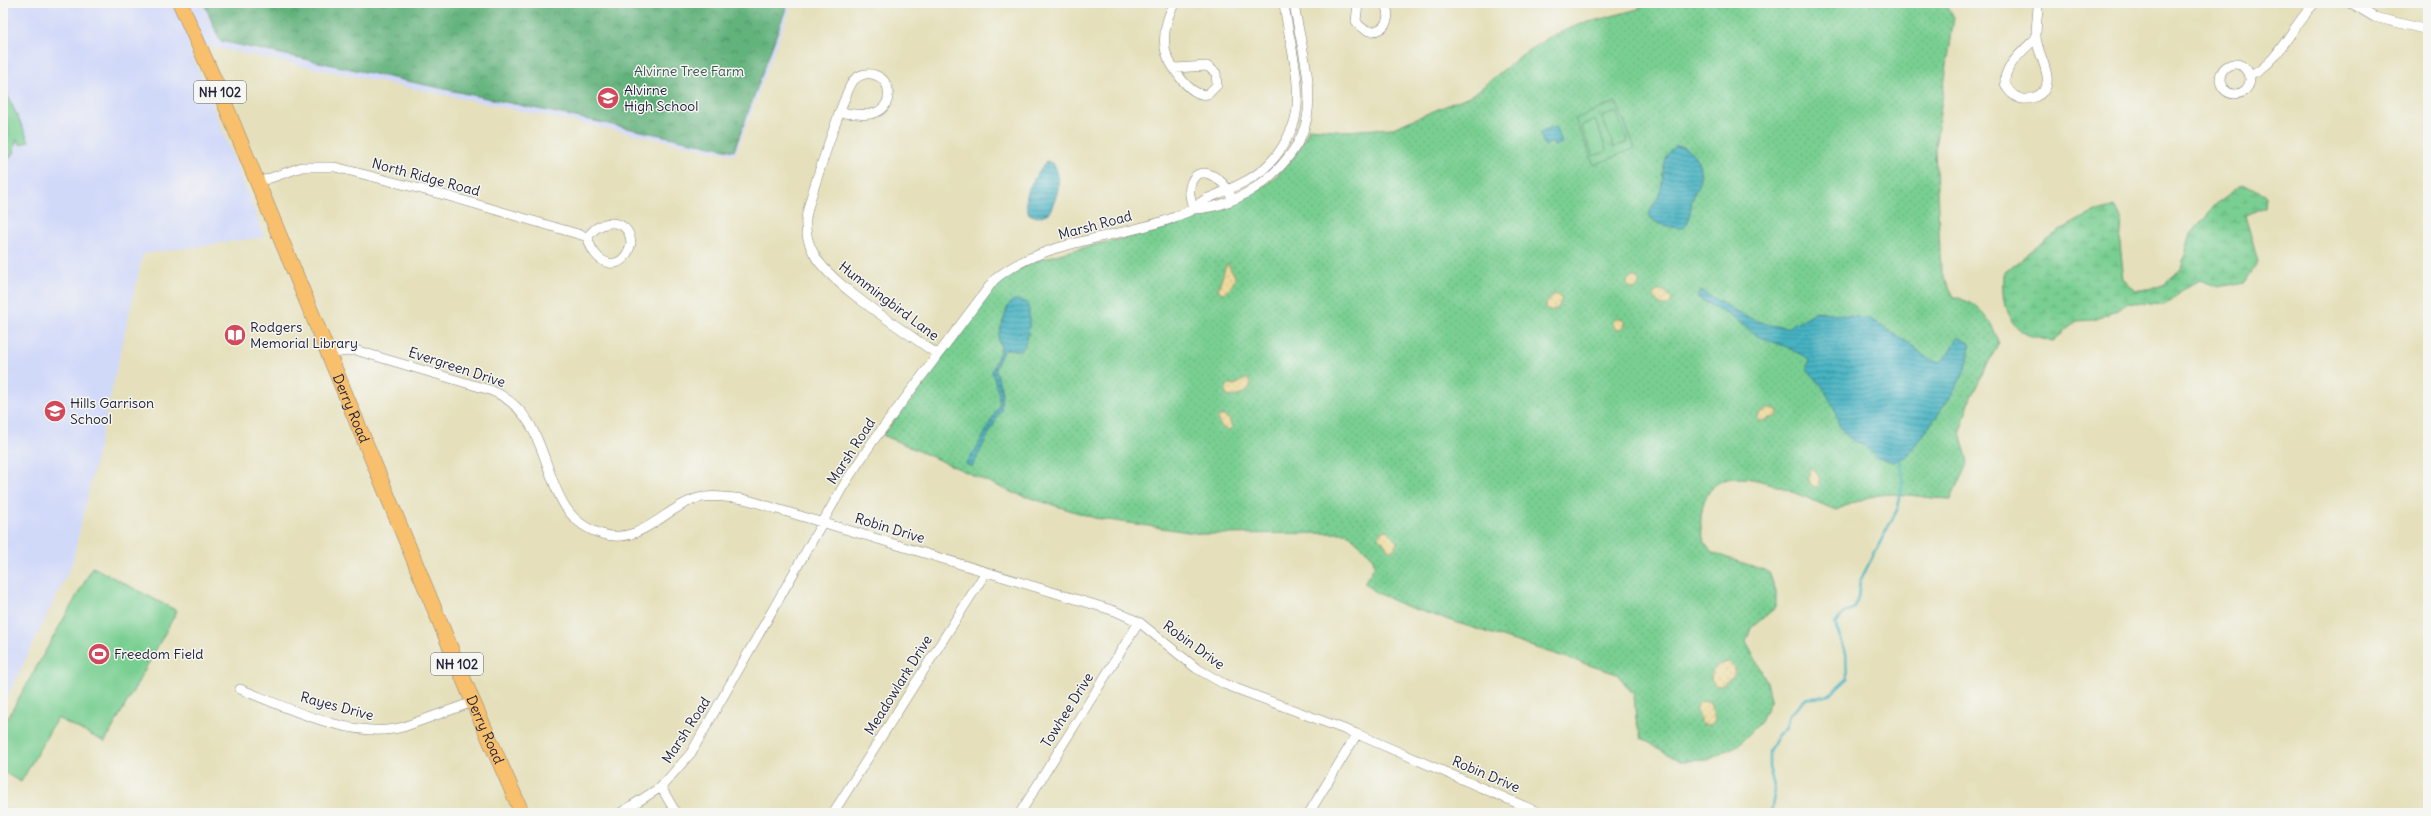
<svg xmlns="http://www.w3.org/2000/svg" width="2431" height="816" viewBox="0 0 2431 816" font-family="Delius,sans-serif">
<defs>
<pattern id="grass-dots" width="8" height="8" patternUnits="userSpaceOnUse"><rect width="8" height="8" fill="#79cf92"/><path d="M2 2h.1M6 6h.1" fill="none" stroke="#68b17f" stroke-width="1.8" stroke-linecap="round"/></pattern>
<pattern id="forest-crowns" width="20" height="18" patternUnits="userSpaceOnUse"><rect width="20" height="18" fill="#62b27c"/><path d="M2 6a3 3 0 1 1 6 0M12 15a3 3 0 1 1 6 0" fill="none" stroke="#509067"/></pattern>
<pattern id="wetland-marsh" width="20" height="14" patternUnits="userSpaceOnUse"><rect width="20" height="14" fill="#79cf92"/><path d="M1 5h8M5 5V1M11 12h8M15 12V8" fill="none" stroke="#68b17f"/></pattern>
<pattern id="sand-dots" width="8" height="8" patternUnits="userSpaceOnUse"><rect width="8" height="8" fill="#eeda9e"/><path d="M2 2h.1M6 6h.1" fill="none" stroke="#ccbb89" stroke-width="1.8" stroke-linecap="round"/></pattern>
<pattern id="park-tufts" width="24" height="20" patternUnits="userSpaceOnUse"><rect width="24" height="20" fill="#79cf92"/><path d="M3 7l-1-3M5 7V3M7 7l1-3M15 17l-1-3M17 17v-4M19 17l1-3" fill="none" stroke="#68b17f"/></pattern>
<pattern id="water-rules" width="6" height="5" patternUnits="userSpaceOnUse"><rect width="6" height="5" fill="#46b3c2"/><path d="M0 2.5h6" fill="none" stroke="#3a919f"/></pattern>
</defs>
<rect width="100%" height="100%" fill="#f6f6f2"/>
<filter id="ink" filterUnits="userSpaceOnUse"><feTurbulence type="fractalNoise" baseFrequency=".025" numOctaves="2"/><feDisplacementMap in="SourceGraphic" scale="8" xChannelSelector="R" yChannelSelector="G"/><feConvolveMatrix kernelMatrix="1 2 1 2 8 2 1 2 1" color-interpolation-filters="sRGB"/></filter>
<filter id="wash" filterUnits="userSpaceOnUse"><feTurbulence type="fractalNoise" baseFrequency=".012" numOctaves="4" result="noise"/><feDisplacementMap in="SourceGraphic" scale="16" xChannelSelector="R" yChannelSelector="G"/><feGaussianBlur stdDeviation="0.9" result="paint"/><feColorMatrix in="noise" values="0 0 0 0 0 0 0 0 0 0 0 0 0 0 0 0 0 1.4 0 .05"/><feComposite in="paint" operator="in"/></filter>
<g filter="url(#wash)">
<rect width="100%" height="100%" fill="#e5e0bb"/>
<path fill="#d1d9f9" d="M3 3H792L735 155 187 42 265 237 143 254 72 564 3 706Z"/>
<path fill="url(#grass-dots)" stroke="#4e7866" d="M1649 3H1945L1954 17 1935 148 1941 271 1954 297C1981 304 1989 317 1999 342L1971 397 1960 432 1968 462 1951 499C1931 499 1912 494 1892 494 1872 494 1854 502 1836 510 1812 501 1763 476 1738 478 1730 478 1719 480 1713 487 1700 500 1695 535 1710 549 1717 557 1756 566 1769 572L1776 592V607L1751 628 1746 642 1767 682 1771 699 1761 722 1738 745 1708 760 1680 761 1641 738 1636 719 1634 695 1617 674 1405 606 1375 592 1364 583 1375 565 1371 555 1347 533 1202 534 1095 518 1011 492 883 435 987 295C1017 262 1045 258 1086 247 1163 228 1278 213 1309 128L1346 131 1393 128 1474 94 1523 54 1548 38 1578 25 1638 9Z"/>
<path fill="url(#forest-crowns)" stroke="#426a5c" d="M204 3H788L734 151 220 41Z"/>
<path fill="url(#wetland-marsh)" stroke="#4e7866" d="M2243 184 2266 196 2265 208 2245 215 2258 262 2245 282 2218 287 2200 280 2187 286 2173 300 2164 305 2128 302 2116 311 2093 320 2077 321 2053 341C2045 339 2034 338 2026 334 2003 320 2002 298 2003 274 2035 247 2073 217 2114 206L2122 220 2120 244 2124 280 2136 290H2149L2164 284 2181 269 2191 233 2218 202Z"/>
<path fill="url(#sand-dots)" stroke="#887e6c" d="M1227 263 1235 276C1234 283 1230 292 1222 293L1218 289Z
M1627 283a6 6 0 1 1 12 0a6 6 0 1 1-12 0Z
M1657 291C1665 290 1669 294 1672 301 1669 307 1666 307 1660 305L1653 295Z
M1554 293 1562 299 1558 308 1551 311 1546 308V304Z
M1613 324a6 6 0 1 1 12 0a6 6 0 1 1-12 0Z
M1247 378 1251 385C1246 394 1238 398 1227 396L1225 392 1228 385 1237 384Z
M1770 408 1778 410 1777 416 1759 422 1758 416Z
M1218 416H1224L1229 419 1232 428 1229 430C1223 429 1216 423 1218 416Z
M1809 468C1817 469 1822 479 1819 486L1814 487 1809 482Z
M1387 530 1398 543 1396 548 1390 551 1379 537 1381 531Z
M1729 662 1735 668 1734 676 1721 686H1716L1711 679C1711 669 1719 663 1729 662Z
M1702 701 1710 703 1715 720 1710 725 1702 724 1697 714V705Z"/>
<path fill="url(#park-tufts)" stroke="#4e7866" d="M1616 102 1635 148 1594 165 1575 119Z"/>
<path fill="#79cf92" stroke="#4e7866" d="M3 86 29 141 21 145 17 139 13 153 3 167V152L9 131 3 107Z
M1616 112 1628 142 1614 147 1602 117Z
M1595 120 1607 151 1593 156 1581 126Z
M93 567 177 611 105 742 57 718 21 782 3 772V726Z"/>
<path fill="url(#water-rules)" stroke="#346a7e" d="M1556 127 1562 143 1554 146 1552 142 1545 146 1539 133Z
M1675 146C1692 147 1702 161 1700 178 1699 187 1692 196 1691 205 1689 215 1691 219 1684 228 1671 227 1657 227 1649 215 1651 207 1657 201 1660 193 1665 175 1660 159 1675 146Z
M1046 161 1054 164C1063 182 1057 197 1049 213L1038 217 1029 214C1020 193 1036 178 1046 161Z
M1700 291 1745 316 1766 324 1786 328 1817 311 1870 319 1910 344 1928 359 1941 362 1950 352 1958 337 1969 343C1974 377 1927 426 1908 455L1894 462 1877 458 1864 445 1852 440 1844 433 1839 425 1834 407 1822 386 1807 369 1809 359 1787 347 1757 336 1735 319 1697 297Z
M1013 300H1018L1027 303C1031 314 1030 344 1020 351L1009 349 1003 351 995 369 1002 392 1001 410 972 467 966 464 981 441 999 405V395L992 371 1001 348 998 337 1008 306Z"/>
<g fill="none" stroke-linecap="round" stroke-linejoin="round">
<path stroke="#46b3c2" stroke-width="2.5" d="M1771 813 1775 790 1769 767V751L1777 736 1786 727 1789 715 1807 698C1827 699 1833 693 1847 679L1846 653 1835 624 1843 614 1855 608 1858 598 1860 581 1898 508 1903 479 1900 460"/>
</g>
</g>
<g filter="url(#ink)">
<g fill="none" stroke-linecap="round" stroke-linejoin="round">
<g stroke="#84817b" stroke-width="10">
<path id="minor" d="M1358 3 1356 21C1369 43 1398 26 1384 3
M2351 3 2374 17 2428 30
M2036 38C2023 51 1988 78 2015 96 2021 100 2028 100 2035 97 2062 85 2036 55 2036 36 2036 25 2038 14 2038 3
M2220 79a15 15 0 1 1 30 0a15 15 0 1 1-30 0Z
M1175 68 1207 66 1216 73 1217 85 1208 94C1191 99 1167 63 1165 48 1163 33 1167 16 1175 3
M2250 76C2281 61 2290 27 2315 3
M841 113C852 113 867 117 877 112 893 105 892 80 875 75 867 72 858 75 853 81 845 92 807 204 806 219 805 231 808 243 814 254 828 283 908 333 937 354
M256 183 302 167H335L448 196 588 237C593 265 623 276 631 243 629 217 600 218 588 237
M1193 209C1240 209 1298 165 1307 118 1314 82 1299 39 1294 3
M1193 209C1192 202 1188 194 1190 187 1196 159 1225 179 1231 196
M327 354 355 350 490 390C562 418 533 514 602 534 641 546 665 507 698 498 710 495 723 497 735 498 749 499 764 505 777 509 804 517 831 525 858 533 944 559 1030 585 1115 611L1139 622 1196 668 1224 684 1357 734 1540 813
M240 689C286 707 354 741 403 727L473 702
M661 787 676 813
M620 813 661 787 691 753 845 483 873 441 994 280C1039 241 1114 239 1170 219 1177 216 1185 213 1192 210 1197 207 1201 201 1206 199 1239 185 1267 176 1285 142 1290 133 1295 124 1296 114 1302 79 1288 38 1284 3
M833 813 986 572
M1020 813 1139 622
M1309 813 1357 734"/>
</g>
<g stroke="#84817b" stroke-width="16">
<g id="primary">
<path id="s1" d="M180 3 222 97 473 702 522 813"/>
</g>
</g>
<use href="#minor" stroke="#fff" stroke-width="9"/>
<use href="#primary" stroke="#f8bf6c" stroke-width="15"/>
</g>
</g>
<defs>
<g id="school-disc" transform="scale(1.15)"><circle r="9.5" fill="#d1495b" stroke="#f6f6f2"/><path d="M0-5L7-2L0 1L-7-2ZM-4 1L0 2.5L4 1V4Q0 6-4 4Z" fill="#fff"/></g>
<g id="library-disc" transform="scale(1.15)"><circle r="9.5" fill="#d1495b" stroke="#f6f6f2"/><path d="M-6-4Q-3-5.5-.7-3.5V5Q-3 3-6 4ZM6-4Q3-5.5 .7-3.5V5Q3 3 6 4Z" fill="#fff"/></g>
<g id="stadium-disc" transform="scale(1.15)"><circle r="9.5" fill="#d1495b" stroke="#f6f6f2"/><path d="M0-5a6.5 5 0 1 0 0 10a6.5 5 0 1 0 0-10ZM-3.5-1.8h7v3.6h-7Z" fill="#fff"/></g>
</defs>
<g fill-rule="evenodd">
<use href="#school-disc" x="608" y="98"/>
<use href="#library-disc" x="235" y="335"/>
<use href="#school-disc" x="55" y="411"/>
<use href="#stadium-disc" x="99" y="654"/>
</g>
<g text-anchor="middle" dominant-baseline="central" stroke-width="3" stroke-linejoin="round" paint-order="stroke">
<g fill="#f6f6f2" stroke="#626272" stroke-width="1">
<rect x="194" y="81" width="52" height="22" rx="3"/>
<rect x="431" y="653" width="52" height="22" rx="3"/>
</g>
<g font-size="13" font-weight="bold" fill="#22223b">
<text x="220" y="92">NH 102</text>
<text x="457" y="664">NH 102</text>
</g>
<g font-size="14" fill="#3c5655" stroke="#f6f6f2">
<text x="689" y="71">Alvirne Tree Farm</text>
</g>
<g font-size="14" fill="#22223b" stroke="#f6f6f2" text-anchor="start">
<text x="624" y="90">Alvirne<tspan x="624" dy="16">High School</tspan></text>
<text x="250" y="327">Rodgers<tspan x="250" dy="16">Memorial Library</tspan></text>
<text x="70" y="403">Hills Garrison<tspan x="70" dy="16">School</tspan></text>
<text x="114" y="654">Freedom Field</text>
</g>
<g font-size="14" fill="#22223b" stroke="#f6f6f2">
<text transform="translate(426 177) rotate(15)">North Ridge Road</text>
<text transform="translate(1095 225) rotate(-15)">Marsh Road</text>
<text transform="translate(889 301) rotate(37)">Hummingbird Lane</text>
<text transform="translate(457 367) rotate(18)">Evergreen Drive</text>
<text stroke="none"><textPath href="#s1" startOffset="440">Derry Road</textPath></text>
<text transform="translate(851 451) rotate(-57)">Marsh Road</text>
<text transform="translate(890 528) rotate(17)">Robin Drive</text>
<text transform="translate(1194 645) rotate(36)">Robin Drive</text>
<text transform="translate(898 685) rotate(-58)">Meadowlark Drive</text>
<text transform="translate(337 706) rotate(15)">Rayes Drive</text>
<text transform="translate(1067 710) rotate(-58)">Towhee Drive</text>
<text stroke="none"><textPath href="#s1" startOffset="788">Derry Road</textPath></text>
<text transform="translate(686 730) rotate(-57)">Marsh Road</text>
<text transform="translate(1486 774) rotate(23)">Robin Drive</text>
</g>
</g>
<rect width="2431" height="816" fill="none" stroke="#f6f6f2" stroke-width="16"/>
</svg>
